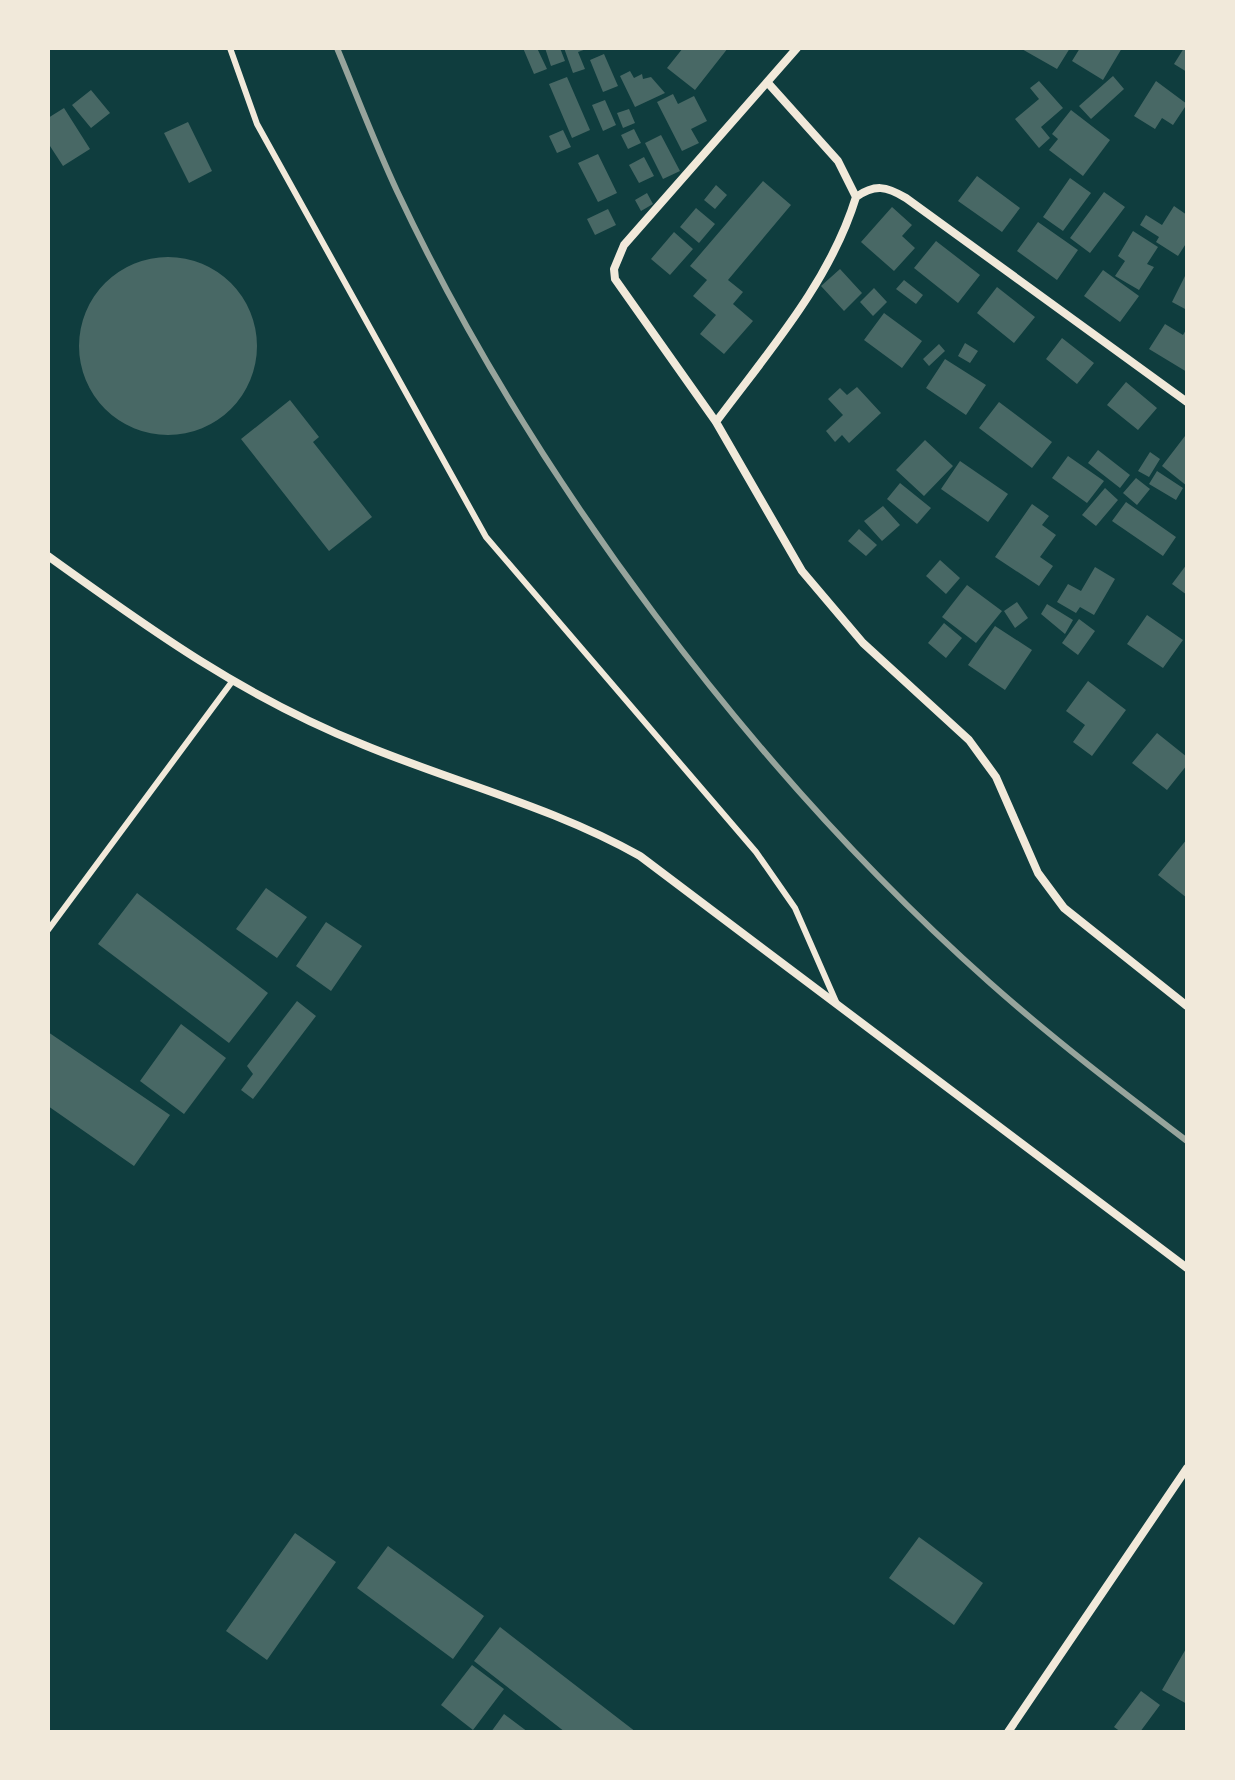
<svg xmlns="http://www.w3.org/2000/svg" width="1235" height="1780" viewBox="0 0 1235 1780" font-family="'PT Sans Narrow',sans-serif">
<rect width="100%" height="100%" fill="#0f3d3e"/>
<path fill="#486865" d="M523 48H537L547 69 534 74Z
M545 48H560L565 61 551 66Z
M564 48H589L578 52 585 69 573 73Z
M683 48H728L695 90 667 68Z
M1020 48H1070L1057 69Z
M1080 48H1122L1103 80 1072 61Z
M1184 48H1187V72L1174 64Z
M604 54 618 86 603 92 590 60Z
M630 71 634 78 642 74 643 79 651 77 665 93 635 107 620 76Z
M1113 76 1124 89 1091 119 1079 106Z
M567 77 590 130 572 138 549 84Z
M1039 81 1063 108 1041 127 1050 138 1039 148 1015 119 1039 99 1030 88Z
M1156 81 1187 104 1173 125 1162 118 1155 129 1134 116Z
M91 90 110 113 91 128 72 105Z
M673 94 678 104 694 96 707 121 691 129 699 143 682 151 657 102Z
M605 100 616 125 603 131 592 105Z
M64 108 90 149 63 166 48 143V118Z
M629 109 635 123 623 128 617 113Z
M1071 110 1110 140 1083 176 1049 150 1058 139 1052 134Z
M188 122 212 171 189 183 164 133Z
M634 129 641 143 628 149 621 135Z
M563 130 571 147 557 153 549 136Z
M661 135 680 171 663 179 645 143Z
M598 154 617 193 598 202 578 163Z
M644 157 654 176 639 183 629 165Z
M977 176 1020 208 1002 232 958 201Z
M1070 178 1091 193 1063 231 1043 217Z
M763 181 791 205 728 280 743 292 733 304 753 321 724 354 700 334 716 315 693 296 707 280 690 266Z
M716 185 727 195 715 209 704 200Z
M1104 192 1125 207 1090 253 1070 238Z
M647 193 653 204 641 211 635 200Z
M1174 206 1187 215V242L1178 256 1156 242 1159 237 1140 225 1146 215 1162 225Z
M892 207 912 225 902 236 915 248 894 271 861 242Z
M696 208 715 224 699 243 680 227Z
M608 209 616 225 595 235 587 219Z
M1038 222 1078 250 1057 280 1017 251Z
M1133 231 1158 247 1147 264 1154 267 1139 290 1115 276 1125 261 1118 256Z
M674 232 693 249 670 275 651 259Z
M936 241 980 275 958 303 914 268Z
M79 346a89 89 0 1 1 178 0a89 89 0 1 1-178 0Z
M840 269 862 293 844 311 821 286Z
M1103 270 1139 296 1120 322 1084 296Z
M1187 272V310L1172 302Z
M904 280 923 295 916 304 896 289Z
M997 287 1035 317 1014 343 977 313Z
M874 288 887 302 873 316 860 302Z
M884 313 922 341 902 368 864 340Z
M1165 324 1183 335 1187 328V372L1149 349Z
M1062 338 1094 363 1077 384 1046 359Z
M965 343 978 351 970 363 958 356Z
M939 344 945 351 929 366 923 359Z
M945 359 986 385 966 415 926 388Z
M1126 382 1157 408 1138 430 1107 405Z
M857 387 881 413 849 443 842 435 835 442 826 431 843 415 828 399 840 388 847 395Z
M290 400 319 437 313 442 372 517 329 551 241 439Z
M999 402 1052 442 1032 468 979 428Z
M1185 436 1187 437V486L1162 466Z
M925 440 953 466 924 496 896 470Z
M1098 450 1130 475 1120 488 1088 463Z
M1150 452 1160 459 1149 477 1138 471Z
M1068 456 1104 481 1087 503 1052 478Z
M960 461 1008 494 988 522 941 489Z
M1157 471 1183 488 1176 500 1149 484Z
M1136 478 1150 489 1137 505 1123 493Z
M900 483 931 508 917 524 887 499Z
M1105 488 1118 500 1096 526 1082 515Z
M1126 502 1176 537 1163 556 1112 521Z
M1032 504 1049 516 1042 525 1056 535 1040 557 1053 566 1039 586 995 557Z
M883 506 900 525 882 541 864 521Z
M859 529 877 545 866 556 848 541Z
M940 560 960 578 946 594 926 576Z
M1187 564V595L1172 584Z
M1095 567 1115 579 1094 615 1080 607 1076 613 1057 602 1068 584 1081 591Z
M967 585 1002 611 976 643 942 617Z
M1017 602 1028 618 1015 628 1004 611Z
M1047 604 1073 620 1065 634 1041 614Z
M1147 615 1183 640 1163 668 1127 644Z
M1079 619 1095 631 1078 655 1062 643Z
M944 623 962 638 946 658 928 643Z
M995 626 1032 650 1005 690 968 665Z
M1088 681 1126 710 1092 756 1073 742 1085 725 1066 711Z
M1157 733 1187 757V765L1167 790 1132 763Z
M1187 839V898L1158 875Z
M266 888 307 917 277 958 236 929Z
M137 893 268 993 229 1043 98 944Z
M326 922 362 946 331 991 296 966Z
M297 1001 316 1016 253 1099 241 1090 253 1074 247 1066Z
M181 1024 226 1058 184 1114 140 1081Z
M48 1032 170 1115 134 1166 48 1106Z
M295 1533 336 1562 267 1660 226 1631Z
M919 1537 983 1583 954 1625 889 1578Z
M388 1546 484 1616 453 1659 357 1588Z
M500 1627 636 1732H565L474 1661Z
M1187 1647V1704L1162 1690Z
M472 1665 504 1689 473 1730 441 1705Z
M1141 1691 1160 1705 1140 1732H1121L1114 1727Z
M504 1714 528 1732H491Z"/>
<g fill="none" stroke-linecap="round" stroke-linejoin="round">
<path stroke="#f1e9da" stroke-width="6" d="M230 48 257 124 486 537 756 852 795 908 837 1004
M48 930 231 683"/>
<path stroke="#f1e9da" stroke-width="8" d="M797 48 624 245 614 269 615 279 716 422 802 571 863 643 969 740 996 777 1038 873 1064 908 1187 1006
M856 197C875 184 886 186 906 198L1187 402
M716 422C768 352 830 282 856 197L838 161 768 83
M48 556C152 631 244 697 364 745 456 783 553 807 640 856L1187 1268
M1008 1732 1187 1468"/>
<path stroke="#97a49c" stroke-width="6" d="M337 48C357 96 375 144 397 191 531 476 754 773 989 982 1052 1038 1120 1090 1187 1141"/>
</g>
<rect width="1235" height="1780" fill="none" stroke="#f1e9da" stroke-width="100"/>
</svg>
